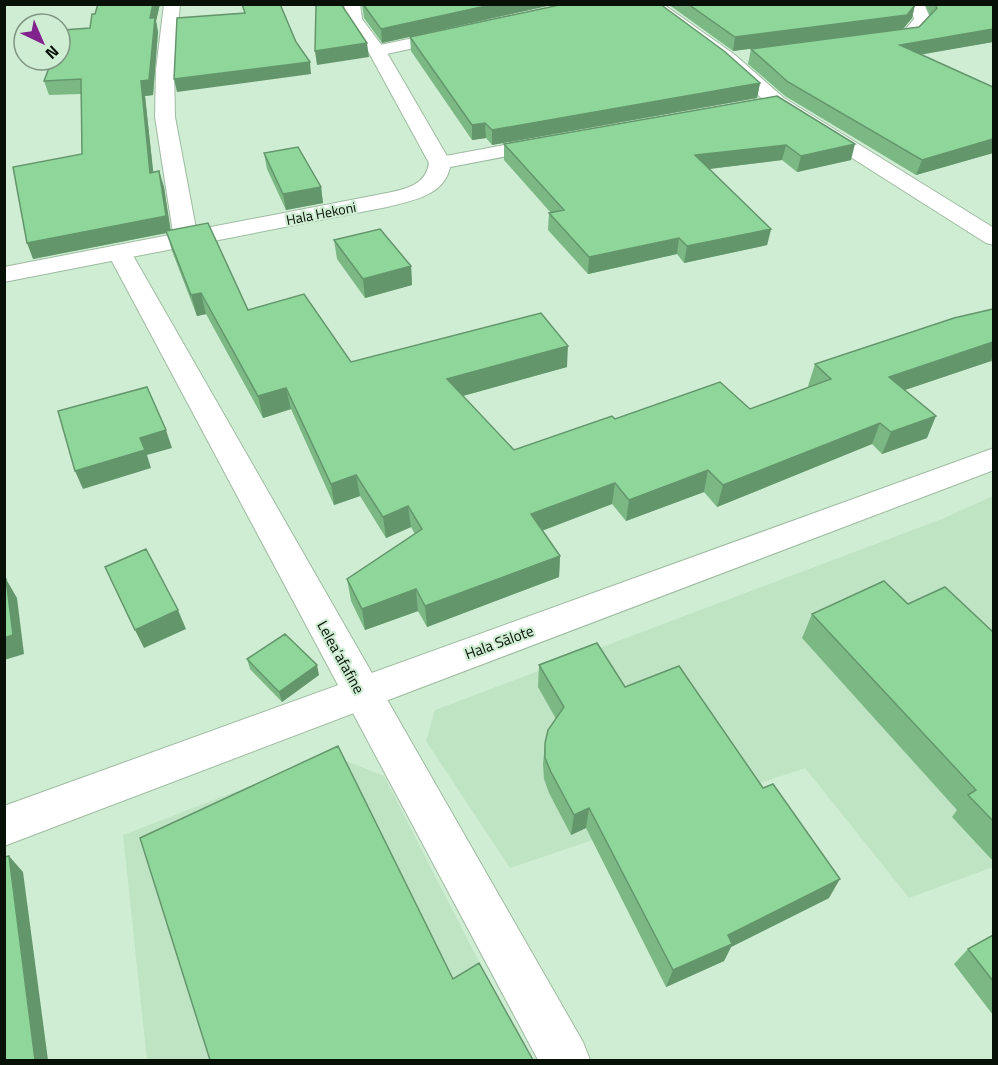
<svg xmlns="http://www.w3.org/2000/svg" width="998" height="1065" viewBox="0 0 998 1065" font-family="'Titillium Web',sans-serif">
<rect width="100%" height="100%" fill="#cfedd3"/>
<path fill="#bfe4c4" d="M993 496V867L909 898 805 768 510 868 426 741 435 710 942 519Z
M331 755 384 776 529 1060H147L123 835Z"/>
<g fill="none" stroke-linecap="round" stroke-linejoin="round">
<g stroke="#9ebba1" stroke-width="2">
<path id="street" d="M164 4H180L174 70 175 117 198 239 194 244 186 246 178 244 174 239 155 117 156 70Z
M644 4H663L735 55 784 98 994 228V245L986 243 770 106 723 63Z
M910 4H924L931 20 915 39 874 45 868 44 865 40 868 36 904 31 914 19Z
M455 29 461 30 464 34 461 38 377 56 371 55 368 51 371 47Z
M548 137 555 139 558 143 555 147 440 169 433 167 429 163 433 159 440 157Z
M119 245 127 247 131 252 583 1042 590 1060H538L107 252 111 247Z"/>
</g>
<g stroke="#9ebba1" stroke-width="2">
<path id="secondary" d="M344 4H360L362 19 386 51 451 163C446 196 414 200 387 207L4 282V267L387 193C406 189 426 185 429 163L368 51 346 19Z
M994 448V470L4 846V806Z"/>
</g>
<use href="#street" fill="#fff" fill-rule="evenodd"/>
<use href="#secondary" fill="#fff" fill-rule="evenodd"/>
</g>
<path fill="#7bb884" d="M98 4H160L156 21 158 32 153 95 145 96 153 172 159 171 164 187 170 230 248 310 351 362 567 367 463 396 514 450 615 419 750 409 809 387 808 386 815 364 993 309V363L991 361 905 390 927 438 882 454 872 444 717 507 704 492 626 521 612 504 542 531 560 556 559 577 427 627 418 611 365 630 351 601 347 579 415 534 411 527 386 538 360 496 334 505 291 409 263 418 206 314 197 316 172 251 167 233 33 259 82 154 81 94 49 95 44 81 90 28Z
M362 4H556L382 43 364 18Z
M668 4H915L912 18 903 29 733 51Z
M925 4H993V42L921 54 993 87V153L916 175 785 96 748 64 751 49 919 27 930 16Z
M410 37 760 83 757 98 492 145 486 138 472 140 411 51Z
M777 96 851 160 797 172 782 160 709 169 771 229 767 245 684 263 677 254 588 274 548 230 549 213H551L504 160V144Z
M264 153 321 187 323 203 286 210 267 169Z
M334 240 411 266 412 285 365 298 337 259Z
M908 604 993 632V861L952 817 957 810 802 638 812 614Z
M247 659 319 675 282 702 250 669Z
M539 665 625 687 829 898 731 947 724 961 666 987 586 828 571 835 549 793 544 779 543 764 545 743 556 719 538 687Z
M993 935V1015L954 964 968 949Z"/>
<path fill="#64966c" d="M153 4H160L156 21 158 32 153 95 145 96 155 188 150 173 141 81 150 18Z
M495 4H556L382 43 381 29Z
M915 5 912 18 903 29 733 51 735 37Z
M993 29V42L896 59 900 45Z
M367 43 369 57 317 65 315 51Z
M310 62 311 74 177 92 174 79Z
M760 83 757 98 492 145V130Z
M485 123 486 138 472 140V125Z
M993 139V153L916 175 922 160Z
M855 144 851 160 797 172 801 156Z
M786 145 782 160 692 171 695 155Z
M159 171 164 187 171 232 33 259 27 243Z
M321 187 323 203 286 210 283 194Z
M771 229 767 245 684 263 687 246Z
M679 238 677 254 588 274 589 257Z
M411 266 412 285 365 298 363 279Z
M201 293 206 314 197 316 191 295Z
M993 342V355L991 361 881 398 889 377Z
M568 346 567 367 448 400 447 379Z
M286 388 291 409 263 418 258 396Z
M936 416 927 438 882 454 891 432Z
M880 423 872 444 717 507 723 485Z
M166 430 172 448 147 455 151 468 83 489 75 471 140 438Z
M708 470 704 492 626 521 629 500Z
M356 475 360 496 334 505 331 484Z
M615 483 612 504 530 535 531 514Z
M408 506 411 527 386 538 383 517Z
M560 556 559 577 427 627 425 606Z
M6 579 17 598 24 654 4 660Z
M416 589 418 611 365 630 362 609Z
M178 610 186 629 144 648 135 630Z
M317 665 319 675 282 702 279 692Z
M589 808 586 828 571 835 574 815Z
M9 856 23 872 48 1060H35Z
M840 879 829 898 731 947 724 961 666 987 673 970 728 935Z"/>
<path fill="#8fd69a" stroke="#64966c" stroke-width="1.5" d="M98 4H153L150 18H155L149 80 141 81 150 173 159 171 166 216 27 243 13 167 82 154 81 79 44 81 52 60H60V38L63 30 90 28 92 14H95Z
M242 4H280L296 42 310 62 174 79 177 18 245 13Z
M316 4H342L343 7 367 43 315 51Z
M363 4H495L381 29Z
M564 4H660L724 51 760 83 492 130 485 123 472 125 410 37Z
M688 4H915V5L907 15 735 37Z
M935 4H993V29L900 45 993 87V139L922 160 788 82 751 49 919 27 937 8Z
M777 96 855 144 801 156 786 145 695 155 771 229 687 246 679 238 589 257 549 213 564 210 504 144Z
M298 147 321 187 283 194 264 153Z
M208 223 248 310 304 294 351 362 541 313 568 346 447 379 514 450 612 416 615 419 720 382 750 409 831 379 815 364 954 318 993 309V342L889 377 936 416 891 432 880 423 723 485 708 470 629 500 615 483 531 514 560 556 425 606 416 589 362 609 347 579 422 529 408 506 383 517 356 475 331 484 286 388 258 396 201 293 191 295 166 231Z
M380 229 411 266 363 279 334 240Z
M147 387 166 430 140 438 145 450 75 471 58 411Z
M146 549 178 610 135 630 105 567Z
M4 579H6L13 635 4 638Z
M884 581 908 604 945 587 993 632V821L968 795 976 790 812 614Z
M285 634 317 665 279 692 247 659Z
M597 643 625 687 679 666 763 788 773 784 840 879 728 935 732 944 673 970 589 808 574 815 551 772 545 758V743L548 730 564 707 539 665Z
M338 746 453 979 479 963 533 1060H210L140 838Z
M9 856 35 1060H4V857Z
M993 935V981L968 949Z"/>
<g text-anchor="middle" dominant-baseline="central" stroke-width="4.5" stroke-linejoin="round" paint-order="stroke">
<g font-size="14" fill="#071108" stroke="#cfedd3">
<text transform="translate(321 213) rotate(-11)">Hala Hekoni</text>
</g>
<g font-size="15" fill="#071108" stroke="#cfedd3">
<text transform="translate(499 642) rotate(-20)">Hala Sālote</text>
<text transform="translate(341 657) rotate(61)">Lelea’afafine</text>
</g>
</g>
<rect width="998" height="1065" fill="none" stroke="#071108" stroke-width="12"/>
<g transform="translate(42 42) rotate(136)"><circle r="28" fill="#cfedd3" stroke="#7f9582" stroke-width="1.5"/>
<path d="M0-4.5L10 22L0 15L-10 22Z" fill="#82228d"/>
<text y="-9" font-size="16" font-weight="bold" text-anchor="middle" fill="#071108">N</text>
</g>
</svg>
